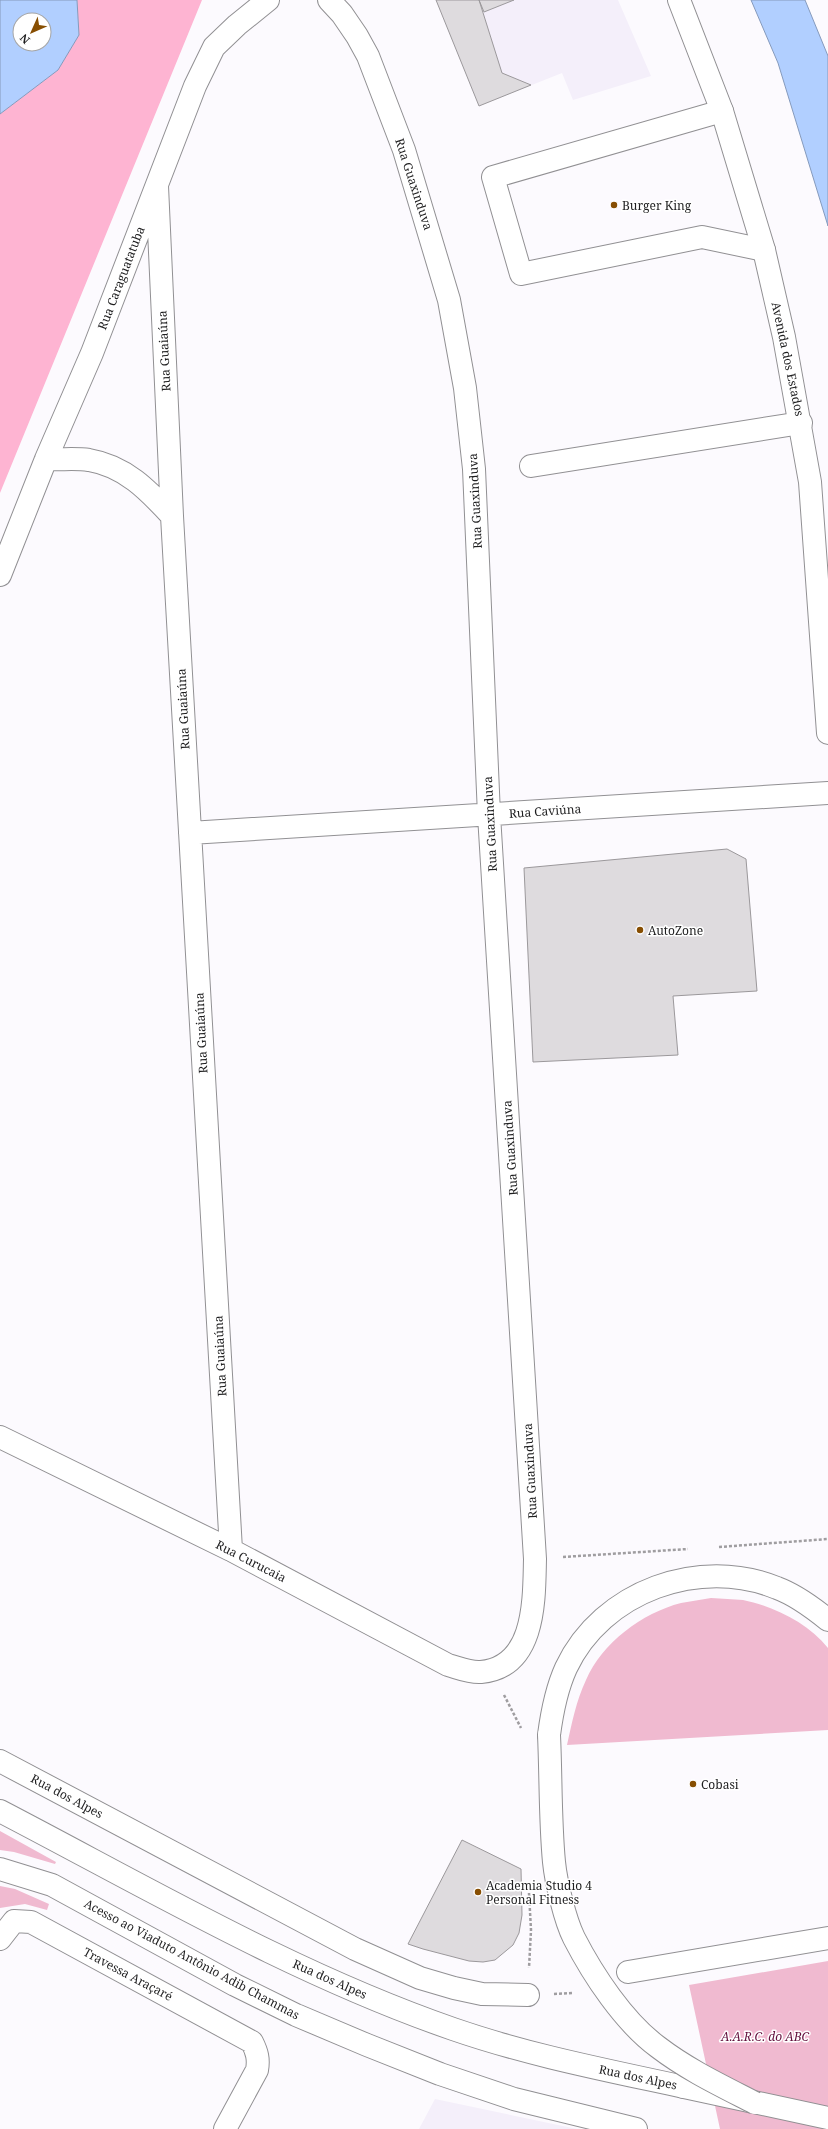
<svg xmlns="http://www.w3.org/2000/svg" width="828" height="2129" viewBox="0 0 828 2129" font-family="'Noto Serif',serif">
<rect width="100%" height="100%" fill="#fcfafe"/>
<path fill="#f4effa" d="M436 0H618L651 76 573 100 562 73 479 106Z
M435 2099 577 2129H419Z"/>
<path fill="#f0bad0" d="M711 1598C722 1599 733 1599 743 1600 773 1606 808 1623 828 1648V1730L567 1745C572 1723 576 1701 586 1680 602 1643 642 1613 681 1603 691 1601 701 1600 711 1598Z
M0 1831 56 1862 55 1864 14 1852 0 1850Z
M0 1886 15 1889 49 1904 47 1910 25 1904 0 1908Z
M828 1961V2129H720L689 1985Z"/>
<path fill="#feb4d2" d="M77 0H202L0 493V114L58 70 79 35Z"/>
<path fill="#b1cfff" stroke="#859abc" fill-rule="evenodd" d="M0 0H77L79 35 58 70 0 114ZM20 20H44V44H20Z
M751 0H805L828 56V226L778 63Z"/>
<path fill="#dedbde" stroke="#9b989b" d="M436 0H479L502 73 531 85 479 106Z
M479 0H514L484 12Z
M727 849 746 859 757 991 673 996 678 1055 533 1062 524 868Z
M462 1840 521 1869 522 1915 519 1933 513 1945 495 1960 483 1962 469 1961 423 1949 408 1944Z"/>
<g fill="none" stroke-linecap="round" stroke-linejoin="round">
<g stroke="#919093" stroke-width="24">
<path id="minor" d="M722 111 493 177 521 274 702 237 764 250
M157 186 172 516 231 1550
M46 459C60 460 75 458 89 460 125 466 148 490 172 516
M531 466 801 423
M0 575 46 459 92 353 195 86 214 47 237 25 268 0
M190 833 828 793
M0 1437 231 1550 448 1665C459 1668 470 1673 481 1672 536 1667 534 1599 535 1559L489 815 474 469 465 388 449 300 404 150 368 56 357 36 342 14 329 0
M0 1761 355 1949 420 1978 454 1988 482 1994 528 1995
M0 1939 14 1921 31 1922 252 2042C257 2052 259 2059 257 2070L225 2129
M628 1972 828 1938"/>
</g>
<g stroke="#919093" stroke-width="24">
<path id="major" d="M0 1811C148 1888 294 1974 453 2029 528 2055 606 2070 684 2087
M0 1869 52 1885 235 1985 296 2015 367 2045 440 2074 514 2099 636 2129"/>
</g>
<g stroke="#919093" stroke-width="24">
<path id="highway" d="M679 0 722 111 764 250 784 337 810 482 828 733
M549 1735C552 1712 556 1690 566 1668 602 1591 700 1556 777 1588 796 1595 812 1607 828 1620
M684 2087 828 2118"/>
</g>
<path stroke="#9f9da0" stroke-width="2.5" stroke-dasharray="3 2" stroke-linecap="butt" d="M719 1547 828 1539
M563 1557 688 1549
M504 1695 521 1728
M529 1893 531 1930 529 1968
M554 1994 573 1993"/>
<use href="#minor" stroke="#fff" stroke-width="22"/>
<use href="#major" stroke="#fff" stroke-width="22"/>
<use href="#highway" stroke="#fff" stroke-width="22"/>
<g stroke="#919093" stroke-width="24" stroke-linecap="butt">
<path id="highway-bridge" d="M549 1735C551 1777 550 1820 554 1862 556 1882 565 1920 574 1938 593 1975 624 2022 658 2047 688 2070 722 2086 755 2103"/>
</g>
<use href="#highway-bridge" stroke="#fff" stroke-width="22"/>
</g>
<g fill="#874e02" stroke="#fff" stroke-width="1.5">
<circle cx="614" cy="205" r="4"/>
<circle cx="640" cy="930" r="4"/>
<circle cx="693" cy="1784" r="4"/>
<circle cx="478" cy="1892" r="4"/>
</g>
<g text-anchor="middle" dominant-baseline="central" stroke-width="3" stroke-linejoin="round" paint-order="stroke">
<g font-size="12" fill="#1e1e1f" stroke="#fff">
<text transform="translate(414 184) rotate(72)">Rua Guaxinduva</text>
<text transform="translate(121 278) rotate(-69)">Rua Caraguatatuba</text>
<text transform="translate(164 351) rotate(-93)">Rua Guaiaúna</text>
<text transform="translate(788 359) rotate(78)">Avenida dos Estados</text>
<text transform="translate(475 501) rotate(-93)">Rua Guaxinduva</text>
<text transform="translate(183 709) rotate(-93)">Rua Guaiaúna</text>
<text transform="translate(545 811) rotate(-4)">Rua Caviúna</text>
<text transform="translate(490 824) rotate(-93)">Rua Guaxinduva</text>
<text transform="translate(201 1033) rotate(-93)">Rua Guaiaúna</text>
<text transform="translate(510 1148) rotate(-94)">Rua Guaxinduva</text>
<text transform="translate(220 1356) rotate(-93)">Rua Guaiaúna</text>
<text transform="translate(530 1471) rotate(-93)">Rua Guaxinduva</text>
<text transform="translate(251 1561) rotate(27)">Rua Curucaia</text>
<text transform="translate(67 1796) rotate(28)">Rua dos Alpes</text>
<text transform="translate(192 1959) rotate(28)">Acesso ao Viaduto Antônio Adib Chammas</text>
<text transform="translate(128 1974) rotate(28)">Travessa Araçaré</text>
<text transform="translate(330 1979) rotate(24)">Rua dos Alpes</text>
<text transform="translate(638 2077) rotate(12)">Rua dos Alpes</text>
</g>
<g font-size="12" fill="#1e1e1f" stroke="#fff" text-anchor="start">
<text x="622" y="205">Burger King</text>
<text x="648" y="930">AutoZone</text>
<text x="701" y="1784">Cobasi</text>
<text x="486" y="1885">Academia Studio 4<tspan x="486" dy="14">Personal Fitness</tspan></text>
</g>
<g font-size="12" font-style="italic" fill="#63103d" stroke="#fff">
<text x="765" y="2036">A.A.R.C. do ABC</text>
</g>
</g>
<g transform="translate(32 32) rotate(225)"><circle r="19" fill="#ffffff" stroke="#a5a5a5"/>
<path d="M0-3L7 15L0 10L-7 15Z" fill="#874e02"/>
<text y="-6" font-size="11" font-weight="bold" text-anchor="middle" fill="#1e1e1f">N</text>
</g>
</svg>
